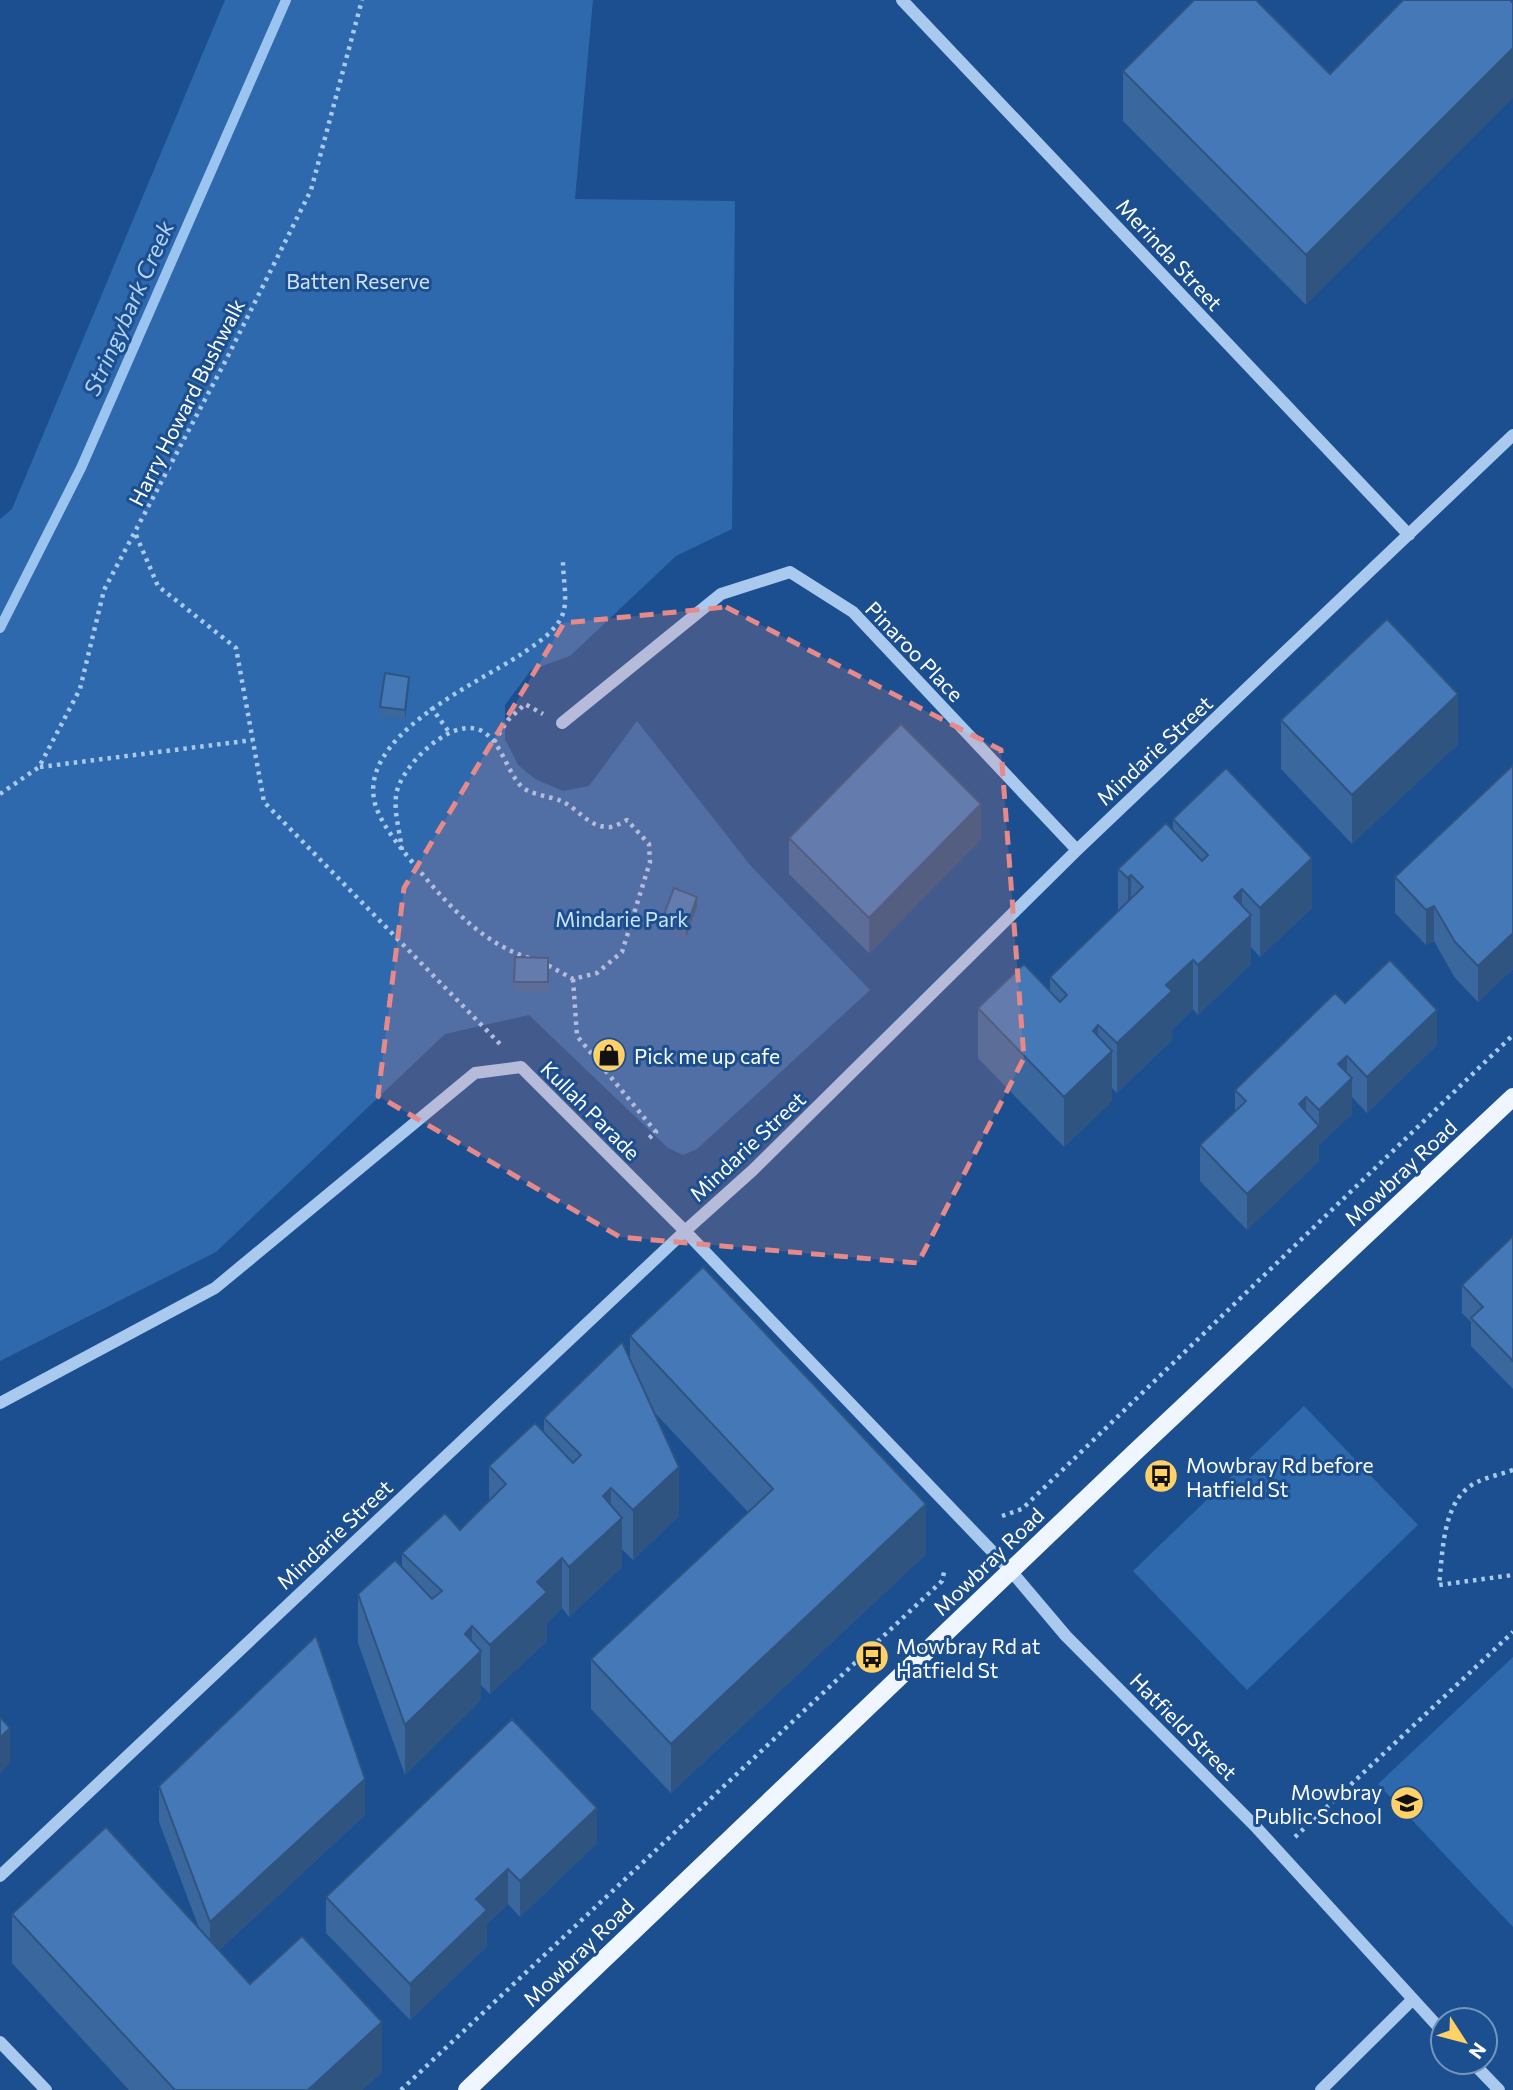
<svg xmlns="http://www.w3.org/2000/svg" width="1513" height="2090" viewBox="0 0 1513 2090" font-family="Commissioner,sans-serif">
<rect width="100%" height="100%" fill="#1b4f8f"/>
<path fill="#2e69ad" d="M225 0H593L575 199 735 201 732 529 676 556 570 656 531 670 505 705V739L518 765 535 779 563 791 589 786 637 721 750 865 870 990 697 1149 683 1155 668 1148 529 1015 445 1034 216 1252 0 1361V519L12 509Z
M1304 1406 1418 1525 1247 1690 1133 1571Z
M1513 1657V1927L1378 1784Z"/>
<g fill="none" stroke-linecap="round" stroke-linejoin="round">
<path stroke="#9cc4f0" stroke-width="10" d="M0 628 81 468 286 0"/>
<path stroke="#a9c9ee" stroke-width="4.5" stroke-dasharray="3.5 5" stroke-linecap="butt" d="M136 535 158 586 236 648 264 802 502 1046
M431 707 449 732
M494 742 508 720 525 704 543 714
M40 767 253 740
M0 794 39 767 80 689 104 590 226 360 311 190 362 0
M402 850C400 833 394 813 396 796 399 767 455 711 485 733 502 745 507 771 521 786 530 795 550 796 561 801 578 808 587 826 607 827 613 828 621 823 627 820L649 844 650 862 622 952 597 973 573 979 544 963
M529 958C482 943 449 906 418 869 404 852 384 829 376 807 353 738 476 684 520 655 535 645 560 629 564 610 567 596 563 577 563 562
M573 979 577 1036 656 1132 647 1140
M1513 1470C1501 1474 1488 1477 1477 1482 1442 1499 1443 1551 1439 1585L1513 1575
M1002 1516 1022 1509 1513 1035
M1295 1837 1513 1632
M401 2090 942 1581 945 1568"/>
<path stroke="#a9c9ee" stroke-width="12" d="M902 0 1409 535
M562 723 721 594 790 572 853 612 1077 850
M0 1403 215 1288 475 1073 521 1067 685 1231 1011 1571 1066 1636 1255 1826 1443 2032
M0 1876 685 1231 753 1170 1077 850 1513 435
M0 2042 46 2090
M1472 2062 1499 2090
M1321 2090 1412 2000"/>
<path stroke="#f0f6ff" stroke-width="18" d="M467 2090 1134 1453 1513 1097"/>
</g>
<path fill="#3a679d" d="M1123 71 1330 74 1306 305 1123 121Z
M409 686 405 720 380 716V707Z
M1281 720 1458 744 1352 844 1281 769Z
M1513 765V969L1478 1002 1455 978 1434 941 1426 945 1395 913V877Z
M1173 819 1312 908 1260 957 1251 947V964L1198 1015 1193 1009 1172 1030V1040L1117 1093 1112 1088V1101L1064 1147 978 1058V1008L1050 991V977L1118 911V869L1173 830Z
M789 838 981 839 869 953 789 874Z
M697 906 686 938 662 929V920Z
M515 957 548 958V992L514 991Z
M1345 1003 1437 1045 1367 1113 1352 1097V1114L1319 1145V1161L1247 1230 1200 1181V1145L1235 1112V1090Z
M1513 1236V1389L1471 1346V1322L1462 1313V1285Z
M630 1336 926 1554 671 1793 591 1709V1659L748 1512 654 1412 679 1516 633 1560 622 1549V1567L569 1617 562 1608 547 1623V1641L490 1694 481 1685V1700L405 1775 358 1643V1594L402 1568V1553L460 1530 489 1501V1466L544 1433V1418L630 1359Z
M159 1786 365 1815 219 1950 250 1984 382 2072 362 2090H129L12 1963V1914L199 1928 159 1822Z
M597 1843 520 1917 508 1904 487 1924V1946L410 2020 326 1933V1897Z"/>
<path fill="#305480" d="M1513 48V98L1306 305V255Z
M409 677V686L405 720V710Z
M1458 694V744L1352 844V795Z
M981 804V839L869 953V918Z
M1312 858V908L1260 957V908Z
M1131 875V925L1128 928V878Z
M1242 889V923L1251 915V964L1198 1015V965L1234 897Z
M697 897V906L686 938V928Z
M1434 906V941L1426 945V910Z
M1513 933V969L1478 1002V966Z
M1193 960V1009L1172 1030V1040L1117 1093V1043L1166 985Z
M1437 1010V1045L1367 1113V1077Z
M1098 1025V1064L1112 1051V1101L1064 1147V1097L1093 1031Z
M1347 1056V1083L1352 1078V1114L1319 1145V1161L1247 1230V1194L1319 1126V1110L1338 1064Z
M1306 1097V1132L1299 1104Z
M679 1467V1516L633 1560V1510Z
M611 1488V1528L622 1518V1567L569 1617V1567L603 1496Z
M926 1504V1554L671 1793V1744Z
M562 1558V1608L547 1623V1641L490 1694V1645L537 1582Z
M472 1626V1659L481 1651V1700L405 1775V1725L465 1634Z
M10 1728V1763L0 1774V1738Z
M365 1779V1815L210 1958V1922Z
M597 1808V1843L520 1917V1881Z
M508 1869V1904L487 1924V1946L410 2020V1984L476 1899Z
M382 2022V2072L362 2090H308Z"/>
<path fill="#4478b7" stroke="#305480" stroke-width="2" d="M1194 0H1256L1330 74 1403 0H1510L1513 3V48L1306 255 1123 71Z
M1387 619 1458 694 1352 795 1281 720Z
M385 673 409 677 405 710 380 707Z
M901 724 981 804 869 918 789 838Z
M1513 765V933L1478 966 1455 942 1434 906 1426 910 1395 877Z
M1226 768 1312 858 1260 908 1242 889 1234 897 1251 915 1198 965 1193 960 1166 985 1172 991 1117 1043 1098 1025 1093 1031 1112 1051 1064 1097 978 1008 1024 964 1060 1002 1067 995 1050 977 1143 887 1131 875 1128 878 1118 869 1166 823 1202 861 1208 855 1173 819Z
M674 888 697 897 686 928 662 920Z
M515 957 548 958V982H514Z
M1390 960 1437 1010 1367 1077 1347 1056 1338 1064 1352 1078 1319 1110 1306 1097 1299 1104 1319 1126 1247 1194 1200 1145 1246 1101 1235 1090 1335 993 1345 1003Z
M1513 1236V1361L1471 1318 1483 1307 1462 1285Z
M703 1267 926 1504 671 1744 591 1659 773 1489 630 1336Z
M622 1342 679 1467 633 1510 611 1488 603 1496 622 1518 569 1567 562 1558 537 1582 547 1592 490 1645 472 1626 465 1634 481 1651 405 1725 358 1594 395 1560 432 1599 442 1591 402 1553 445 1513 460 1530 506 1484 489 1466 535 1423 573 1463 581 1455 544 1418Z
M316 1636 365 1779 210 1922 159 1786Z
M0 1717 10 1728 0 1738Z
M512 1719 597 1808 520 1881 508 1869 476 1899 487 1910 410 1984 326 1897Z
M106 1827 250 1984 302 1936 382 2022 308 2090H175L12 1914Z"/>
<path fill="#e88989" fill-opacity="0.2" stroke="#e88989" stroke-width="5" stroke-dasharray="14 9" stroke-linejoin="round" d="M726 607 1001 750 1024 1058 918 1263 620 1237 378 1096 404 888 564 623Z"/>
<defs>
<g id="shop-disc" transform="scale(1.75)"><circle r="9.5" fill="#ffd166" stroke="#1b4f8f"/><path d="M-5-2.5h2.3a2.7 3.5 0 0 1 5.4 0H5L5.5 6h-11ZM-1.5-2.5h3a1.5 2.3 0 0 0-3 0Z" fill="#111"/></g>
<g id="bus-disc" transform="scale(1.75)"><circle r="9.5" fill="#ffd166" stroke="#1b4f8f"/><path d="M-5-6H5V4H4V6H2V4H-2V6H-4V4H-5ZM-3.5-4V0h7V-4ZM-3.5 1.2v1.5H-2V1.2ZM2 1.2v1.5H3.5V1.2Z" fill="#111"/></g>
<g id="school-disc" transform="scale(1.75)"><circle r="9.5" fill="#ffd166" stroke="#1b4f8f"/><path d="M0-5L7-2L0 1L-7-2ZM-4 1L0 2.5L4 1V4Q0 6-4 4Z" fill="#111"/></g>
</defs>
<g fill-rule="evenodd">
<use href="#shop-disc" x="609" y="1055"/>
<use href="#bus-disc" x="1161" y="1476"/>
<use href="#bus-disc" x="872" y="1657"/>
<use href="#school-disc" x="1407" y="1803"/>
</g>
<g text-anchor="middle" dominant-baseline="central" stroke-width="6" stroke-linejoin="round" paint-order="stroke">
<g font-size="21" fill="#fff" stroke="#1b4f8f">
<text transform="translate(1170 254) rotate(47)">Merinda Street</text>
<text transform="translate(186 402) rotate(-63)">Harry Howard Bushwalk</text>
<text transform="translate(915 651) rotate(46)">Pinaroo Place</text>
<text transform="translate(1154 750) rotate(-43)">Mindarie Street</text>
<text transform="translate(591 1110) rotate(45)">Kullah Parade</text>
<text transform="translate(747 1146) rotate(-43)">Mindarie Street</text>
<text transform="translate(1400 1172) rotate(-43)">Mowbray Road</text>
<text transform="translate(334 1534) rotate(-43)">Mindarie Street</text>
<text transform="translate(988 1561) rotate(-44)">Mowbray Road</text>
<text transform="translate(1184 1726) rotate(45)">Hatfield Street</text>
<text transform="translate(578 1952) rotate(-44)">Mowbray Road</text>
</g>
<g font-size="21" fill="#cfe3fa" stroke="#1b4f8f">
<text x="358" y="280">Batten Reserve</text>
<text x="622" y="918">Mindarie Park</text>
</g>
<g font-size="21" fill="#fff" stroke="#1b4f8f" text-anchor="start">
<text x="634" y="1055">Pick me up cafe</text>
<text x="1186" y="1464">Mowbray Rd before<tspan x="1186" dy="24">Hatfield St</tspan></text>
<text x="896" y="1645">Mowbray Rd at<tspan x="896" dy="24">Hatfield St</tspan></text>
<text x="1382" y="1791" text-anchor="end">Mowbray<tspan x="1382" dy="24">Public School</tspan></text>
</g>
<g font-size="23" font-style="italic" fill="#b5d3f5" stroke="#1b4f8f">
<text transform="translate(128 308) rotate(-66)">Stringybark Creek</text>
</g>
</g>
<g transform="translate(1464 2041) rotate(126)"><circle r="33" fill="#1b4f8f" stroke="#7695bc" stroke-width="2"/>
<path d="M0-5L12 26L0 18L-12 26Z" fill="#ffd166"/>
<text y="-10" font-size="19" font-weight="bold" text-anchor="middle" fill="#ffffff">N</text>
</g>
</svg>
